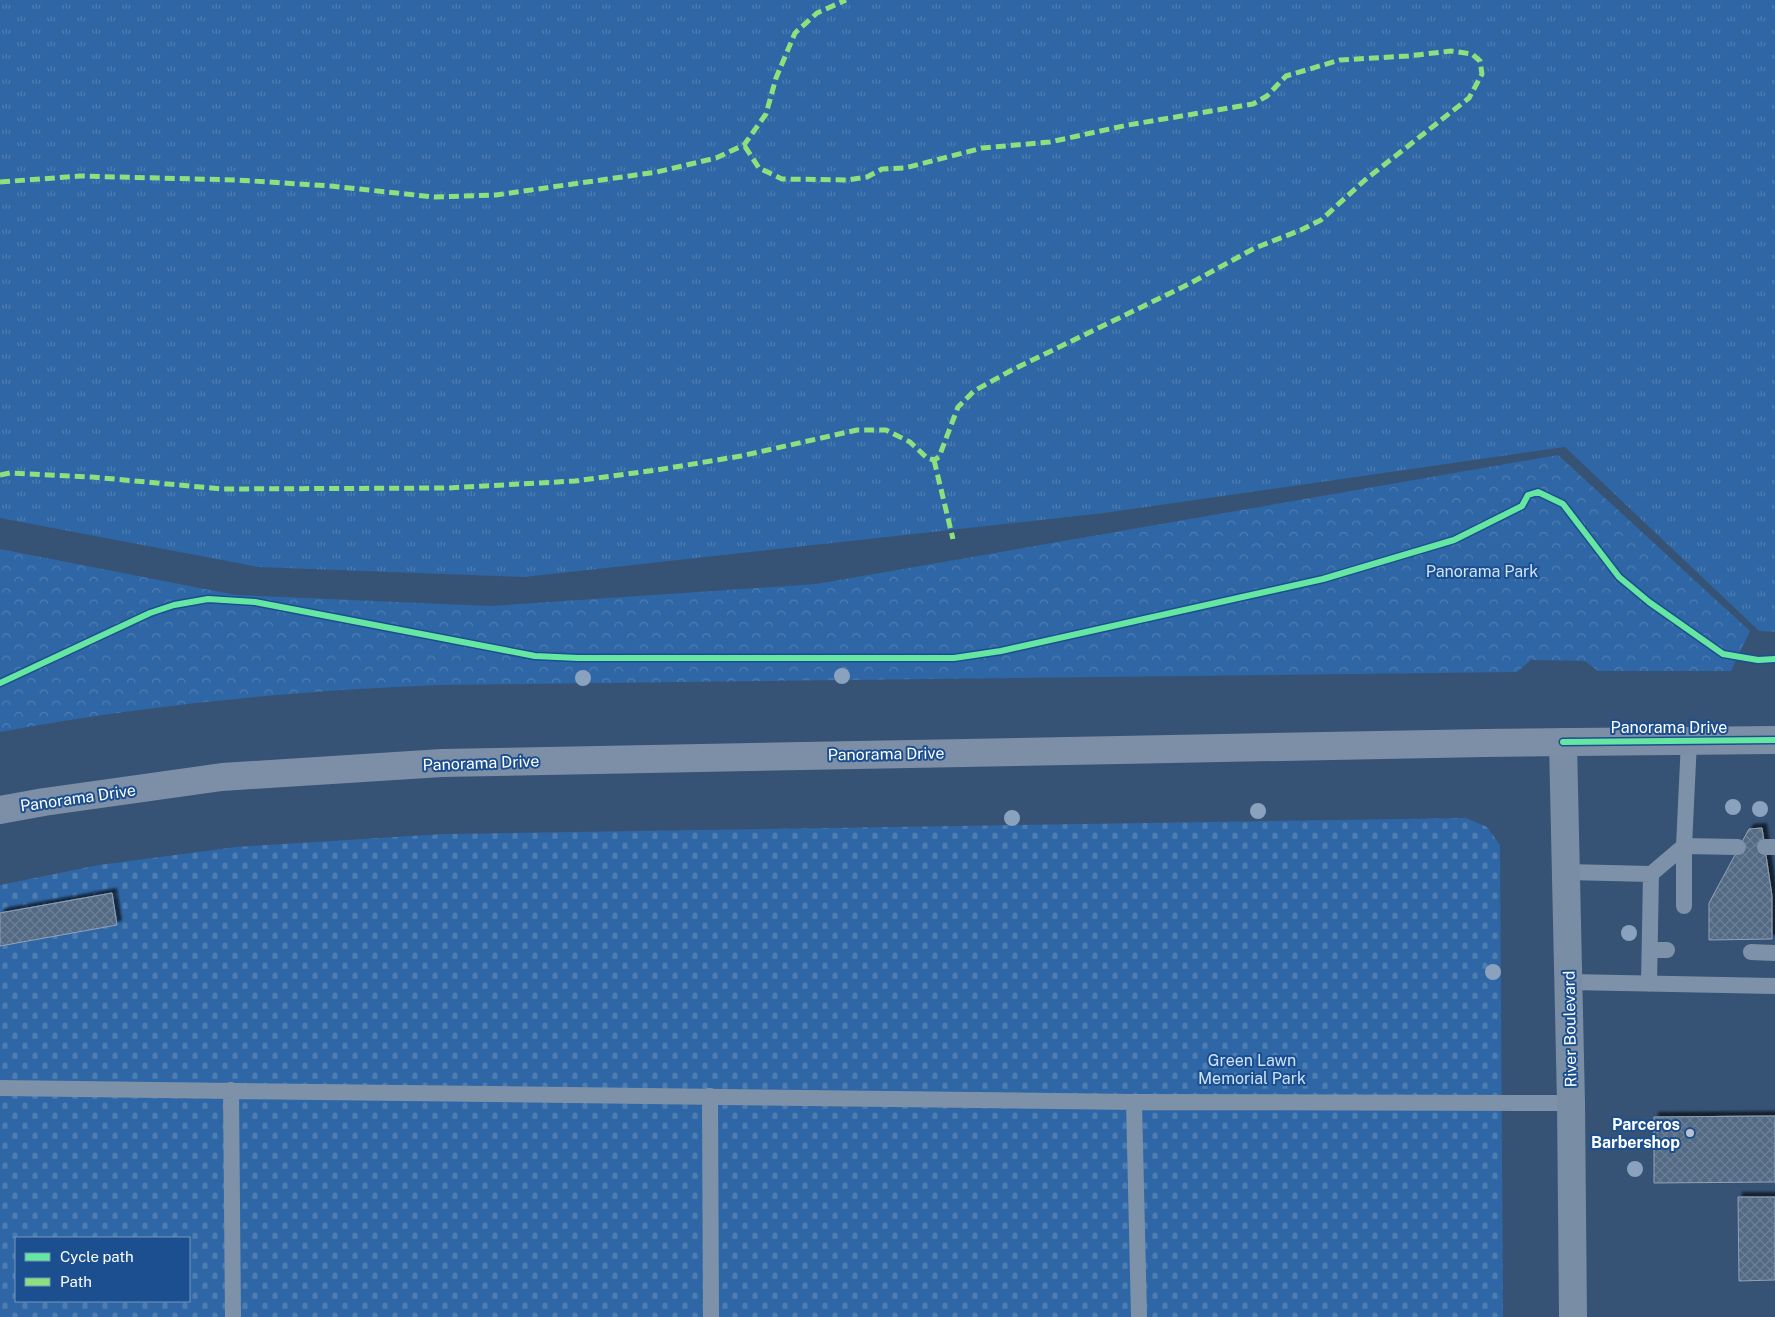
<svg xmlns="http://www.w3.org/2000/svg" width="1775" height="1317" viewBox="0 0 1775 1317" font-family="'Public Sans',sans-serif">
<defs>
<pattern id="grass-tufts" width="24" height="20" patternUnits="userSpaceOnUse" patternTransform="scale(1.25)"><rect width="24" height="20" fill="#2f66a5"/><path d="M3 7l-1-3M5 7V3M7 7l1-3M15 17l-1-3M17 17v-4M19 17l1-3" fill="none" stroke="#4e7db2"/></pattern>
<pattern id="cemetery-stones" width="16" height="16" patternUnits="userSpaceOnUse" patternTransform="scale(1.25)"><rect width="16" height="16" fill="#2f66a5"/><path d="M2 7V4a2 2 0 0 1 4 0v3zM10 15v-3a2 2 0 0 1 4 0v3z" fill="#4e7db2"/></pattern>
<pattern id="park-crowns" width="20" height="18" patternUnits="userSpaceOnUse" patternTransform="scale(1.25)"><rect width="20" height="18" fill="#2f66a5"/><path d="M2 6a3 3 0 1 1 6 0M12 15a3 3 0 1 1 6 0" fill="none" stroke="#4e7db2"/></pattern>
<pattern id="building-cross-hatch" width="8" height="8" patternUnits="userSpaceOnUse" patternTransform="scale(1.25)"><rect width="8" height="8" fill="#526984"/><path d="M0 0l8 8M0 8l8-8" fill="none" stroke="#6c8096"/></pattern>
<filter id="shadow"><feDropShadow dx="4.5" dy="-4.5" stdDeviation="1" flood-color="#0009"/></filter>
</defs>
<rect width="100%" height="100%" fill="#365274"/>
<path fill="url(#grass-tufts)" d="M0 0H1775V632L1759 631 1565 447 1104 513 524 577 258 567 0 518Z"/>
<path fill="url(#cemetery-stones)" fill-rule="evenodd" d="M1466 818 1487 827 1500 845 1503 1317H0V885L99 865 236 847 443 834ZM16 1238H189V1301H16Z"/>
<path fill="url(#park-crowns)" d="M1558 455 1750 631 1731 671H1598L1585 661 1531 660 1517 672 438 685C291 691 145 705 0 732V549L236 595 490 606 816 584Z"/>
<path fill="url(#building-cross-hatch)" stroke="#92a2b6" filter="url(#shadow)" d="M1762 828 1772 896V939L1709 940V903L1749 829Z
M112 893 117 925 0 946V913Z
M1775 1116V1182L1654 1183V1117Z
M1738 1197H1775V1280L1739 1281Z"/>
<g fill="none" stroke-linecap="round" stroke-linejoin="round">
<path stroke="#7d92a8" stroke-width="16" d="M1765 847H1775
M1567 872 1651 874 1649 984
M1651 874 1684 846 1689 741
M1684 906V846L1738 847
M1650 950H1667
M1751 952 1775 953
M1569 982 1775 986
M0 1088 1134 1102 1571 1103
M231 1090 233 1317
M710 1096 711 1317
M1134 1102 1139 1317"/>
<path stroke="#798da4" stroke-width="28" d="M1563 742 1571 1103 1573 1317"/>
<path stroke="#7d8ea7" stroke-width="28" d="M0 810 44 802 222 777 442 763 1485 743 1775 740"/>
<path stroke="#8de07e" stroke-width="5" stroke-dasharray="10 5" stroke-linecap="butt" d="M0 182 80 176 237 180 331 186 434 197 496 195 657 172 716 158 744 145 766 114 776 78 795 33 817 13 846 0
M934 460 953 539
M0 475 10 473 92 477 222 489 447 488 575 481 657 470 741 456 857 430H886L910 442 927 458 934 460 939 457 958 407 974 391 1012 370 1189 284 1255 248 1301 230 1321 220 1365 180 1469 98 1482 74 1480 61 1472 54 1451 51 1408 56 1340 60 1286 76 1267 96 1253 104 1128 125 1050 142 982 148 905 168 882 169 867 177 847 180 782 179 759 168 744 145"/>
<g stroke="#1b4f8f" stroke-width="9">
<path id="cycleway" d="M0 683 150 613 174 605 208 599 255 602 535 656 578 658H954L1001 651 1323 579 1454 540 1522 506 1528 495 1538 492 1563 504 1619 577 1649 602 1723 654 1758 660 1775 659
M1563 742 1775 740"/>
</g>
<use href="#cycleway" stroke="#66e7a1" stroke-width="6"/>
</g>
<g fill="#8aa2be">
<circle cx="842" cy="676" r="8"/>
<circle cx="583" cy="678" r="8"/>
<circle cx="1733" cy="807" r="8"/>
<circle cx="1760" cy="809" r="8"/>
<circle cx="1258" cy="811" r="8"/>
<circle cx="1012" cy="818" r="8"/>
<circle cx="1629" cy="933" r="8"/>
<circle cx="1493" cy="972" r="8"/>
<circle cx="1635" cy="1169" r="8"/>
</g>
<circle fill="#b9c2ce" stroke="#1b4f8f" stroke-width="2" cx="1690" cy="1133" r="5"/>
<g text-anchor="middle" dominant-baseline="central" stroke-width="4" stroke-linejoin="round" paint-order="stroke">
<g font-size="16" fill="#cfe3fa" stroke="#1b4f8f">
<text x="1482" y="571">Panorama Park</text>
<text x="1252" y="1060">Green Lawn<tspan x="1252" dy="18">Memorial Park</tspan></text>
</g>
<g font-size="16" fill="#fff" stroke="#1b4f8f">
<text x="1669" y="727">Panorama Drive</text>
<text transform="translate(886 754) rotate(-1)">Panorama Drive</text>
<text transform="translate(481 763) rotate(-2)">Panorama Drive</text>
<text transform="translate(78 798) rotate(-8)">Panorama Drive</text>
<text transform="translate(1570 1029) rotate(-91)">River Boulevard</text>
</g>
<g font-size="16" font-weight="bold" fill="#fff" stroke="#1b4f8f" text-anchor="end">
<text x="1680" y="1124">Parceros<tspan x="1680" dy="18">Barbershop</tspan></text>
</g>
</g>
<rect x="15" y="1237" width="175" height="65" fill="#1b4f8f" stroke="#7695bc"/>
<rect x="25" y="1253" width="25" height="8" fill="#66e7a1" stroke="#7695bc"/>
<text x="60" y="1262" font-size="15" fill="#ffffff">Cycle path</text>
<rect x="25" y="1278" width="25" height="8" fill="#8de07e" stroke="#7695bc"/>
<text x="60" y="1287" font-size="15" fill="#ffffff">Path</text>
</svg>
